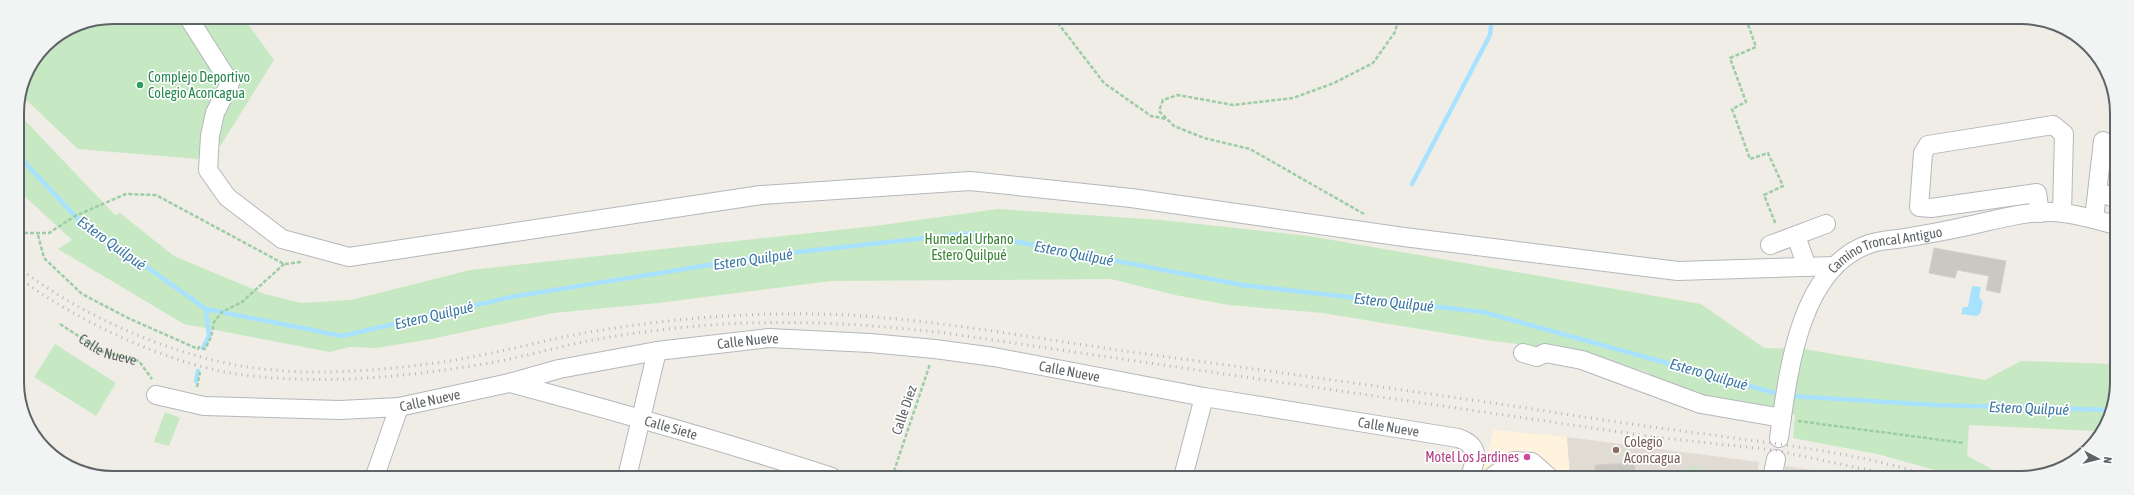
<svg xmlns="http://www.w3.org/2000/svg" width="2134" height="495" viewBox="0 0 2134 495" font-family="'Asap Condensed',sans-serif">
<rect width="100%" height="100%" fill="#f0ede6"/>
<path fill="#fff3dd" d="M1494 430 1567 437 1570 477H1480Z"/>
<path fill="#e0dcd4" d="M1567 437 1759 462 1756 478 1570 477Z
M1785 466 1866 478H1784Z"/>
<path fill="#c6e8c2" d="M113 17H243L274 60 221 145H201L198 159 78 149 20 94 24 76 45 45 77 24Z
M17 112 115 215 120 213 174 256 265 294 301 303 351 300 470 270 875 226 998 209 1161 220 1309 236 1701 304 1764 348 1804 349 1985 380 2021 361 2115 364C2115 392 2116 416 2097 438L2095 431 1969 425 1967 456 1999 473 2023 478H1964L1877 454 1793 438 1795 415 1761 405 1687 395 1646 372 1567 350 1486 340 1323 313 1229 305 1175 295 1111 279 831 281 658 303 554 313 426 340 376 348 350 347 330 352 184 324 58 249 72 240 18 190Z
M55 344 116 383 96 416 34 377Z
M165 412 180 418 169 446 154 442Z
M1688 467 1743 477V478H1686Z"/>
<path fill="#a8e2ff" d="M1972 286 1981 287 1979 297 1983 302 1980 314 1976 316 1961 314 1963 307H1968Z"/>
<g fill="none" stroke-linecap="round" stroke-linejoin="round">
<path stroke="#a8e2ff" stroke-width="4.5" d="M17 154 75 216 206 309 342 336 511 297 771 255 971 233 1242 285 1483 312 1782 395
M1412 184 1490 35 1492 18
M203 348 209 336 206 309
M196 381 198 371
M1790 396 1935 405 2111 410"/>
</g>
<path fill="#cbc8c2" stroke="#d6cec4" d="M1934 248 2006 261 2000 293 1986 290 1989 276 1957 270 1955 278 1929 273Z
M1635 463V477H1595V465Z"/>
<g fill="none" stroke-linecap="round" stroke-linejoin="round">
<g stroke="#b4b7bb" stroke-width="20">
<g id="minor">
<path d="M188 17 230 83 215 113 210 136 208 170 227 197 282 239 349 257 761 195 970 181 1131 198 1404 237 1678 271 1834 266"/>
<path d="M2098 192 2115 198"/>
<path d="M2040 213 2037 193 1931 208 1919 207 1923 153 1928 145 2053 125 2064 134 2062 213"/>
<path d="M2094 219 2103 141"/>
<path d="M1796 236 1807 267"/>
<path d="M1770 245 1826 224"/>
<path d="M1523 353 1537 357 1545 353 1582 360 1701 404 1782 418"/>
<path id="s2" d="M510 383C618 412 725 442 832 477"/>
<path id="s3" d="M156 395 204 406 340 410 399 407 509 383 559 369 657 351 769 338 870 343 935 349 994 357 1204 397 1458 438C1481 446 1476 458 1470 477"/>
<path id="s4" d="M1779 438C1788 375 1798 269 1869 244 1880 240 1893 240 1904 238 1922 235 1940 232 1958 228 1989 222 2021 211 2053 212 2074 213 2095 219 2115 225"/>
<path d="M375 476 399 407"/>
<path d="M627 477 657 351"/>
<path d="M1183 477 1204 397"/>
<path d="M1492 477 1514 461 1532 462 1549 477"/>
<path d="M1772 478 1776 459"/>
</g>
</g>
<g stroke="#9ccda5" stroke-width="2.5" stroke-dasharray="4 2" stroke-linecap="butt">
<path d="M1054 18 1104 83 1151 116 1167 119"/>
<path d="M1746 19 1756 47 1730 58 1746 102 1732 109 1750 159 1768 153 1783 186 1764 195 1776 225"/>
<path d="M1364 214 1250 149 1204 138 1174 126 1159 111 1163 100 1178 95 1233 105 1293 98 1334 83 1373 63 1395 32 1399 18"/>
<path d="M18 233H49L75 216 126 194 156 195 284 264 301 262"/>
<path d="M38 235 44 258 82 294 130 319 198 349 199 347 205 349 211 337 214 322 222 312 242 302 284 264"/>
<path id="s1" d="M60 324 103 352 139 361 152 379"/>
<path d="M197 387 200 372"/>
<path d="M1798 421 1964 443"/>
<path d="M892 477 930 364"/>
</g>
<use href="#minor" stroke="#fff" stroke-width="18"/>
<path stroke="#b5b6b7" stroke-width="3" stroke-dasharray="1 5" stroke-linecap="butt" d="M18 267C78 314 166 353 241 366 302 376 367 372 428 364 487 357 544 339 602 330 683 317 765 311 847 315 935 320 1023 336 1111 349 1247 368 1384 387 1520 407 1582 417 1643 426 1705 434 1784 445 1861 453 1937 478
M18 277C76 321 173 367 245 375 326 385 405 377 484 364 519 358 553 348 587 341 614 336 641 332 668 329 761 318 852 322 945 333L1654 437 1774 450 1906 478"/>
</g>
<circle fill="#2e9e5b" stroke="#fff" stroke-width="1.5" cx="140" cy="85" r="4"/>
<circle fill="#8d6e63" stroke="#fff" stroke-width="1.5" cx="1616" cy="450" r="4"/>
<circle fill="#d1479c" stroke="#fff" stroke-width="1.5" cx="1527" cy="457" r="4"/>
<g text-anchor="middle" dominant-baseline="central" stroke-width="3.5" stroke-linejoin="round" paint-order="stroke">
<g font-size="14" fill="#27864d" stroke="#fff" text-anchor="start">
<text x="148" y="77">Complejo Deportivo<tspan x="148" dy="16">Colegio Aconcagua</tspan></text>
</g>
<g font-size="14" fill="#368231" stroke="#fff">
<text x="969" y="239">Humedal Urbano<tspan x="969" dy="16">Estero Quilpué</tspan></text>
</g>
<g font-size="14" fill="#5e6367" stroke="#fff">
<text stroke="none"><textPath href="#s4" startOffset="238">Camino Troncal Antiguo</textPath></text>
<text stroke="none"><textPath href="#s3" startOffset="600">Calle Nueve</textPath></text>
<text stroke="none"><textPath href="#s1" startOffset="55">Calle Nueve</textPath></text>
<text stroke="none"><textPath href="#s3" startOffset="924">Calle Nueve</textPath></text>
<text stroke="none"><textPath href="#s3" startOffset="276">Calle Nueve</textPath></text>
<text transform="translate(904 410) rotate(-71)">Calle Diez</text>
<text stroke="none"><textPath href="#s2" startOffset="167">Calle Siete</textPath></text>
<text stroke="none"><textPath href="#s3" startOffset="1248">Calle Nueve</textPath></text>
</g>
<g font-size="14" fill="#785e54" stroke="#fff" text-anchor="start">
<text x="1624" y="442">Colegio<tspan x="1624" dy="16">Aconcagua</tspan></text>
</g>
<g font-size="14" fill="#b23c85" stroke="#fff" text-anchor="end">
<text x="1519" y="457">Motel Los Jardines</text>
</g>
<g font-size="15" font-style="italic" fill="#3a78a3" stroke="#fff">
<text transform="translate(112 243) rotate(36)">Estero Quilpué</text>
<text transform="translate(1074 253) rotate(11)">Estero Quilpué</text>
<text transform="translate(753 259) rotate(-8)">Estero Quilpué</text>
<text transform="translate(1394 302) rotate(6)">Estero Quilpué</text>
<text transform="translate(434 315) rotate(-13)">Estero Quilpué</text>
<text transform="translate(1709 374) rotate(16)">Estero Quilpué</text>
<text transform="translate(2029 408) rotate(2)">Estero Quilpué</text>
</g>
</g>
<path d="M0 0H2134V495H0ZM113 24H2021A89 89 0 0 1 2110 113V382A89 89 0 0 1 2021 471H113A89 89 0 0 1 24 382V113A89 89 0 0 1 113 24Z" fill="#f2f3f3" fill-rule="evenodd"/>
<path fill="none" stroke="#5e6367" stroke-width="2" d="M113 24H2021A89 89 0 0 1 2110 113V382A89 89 0 0 1 2021 471H113A89 89 0 0 1 24 382V113A89 89 0 0 1 113 24Z"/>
<g transform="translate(2098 459) rotate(97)" stroke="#ffffff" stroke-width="3" paint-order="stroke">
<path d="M0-3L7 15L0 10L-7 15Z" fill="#5e6367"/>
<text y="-6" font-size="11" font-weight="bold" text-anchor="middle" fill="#5e6367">N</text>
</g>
</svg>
